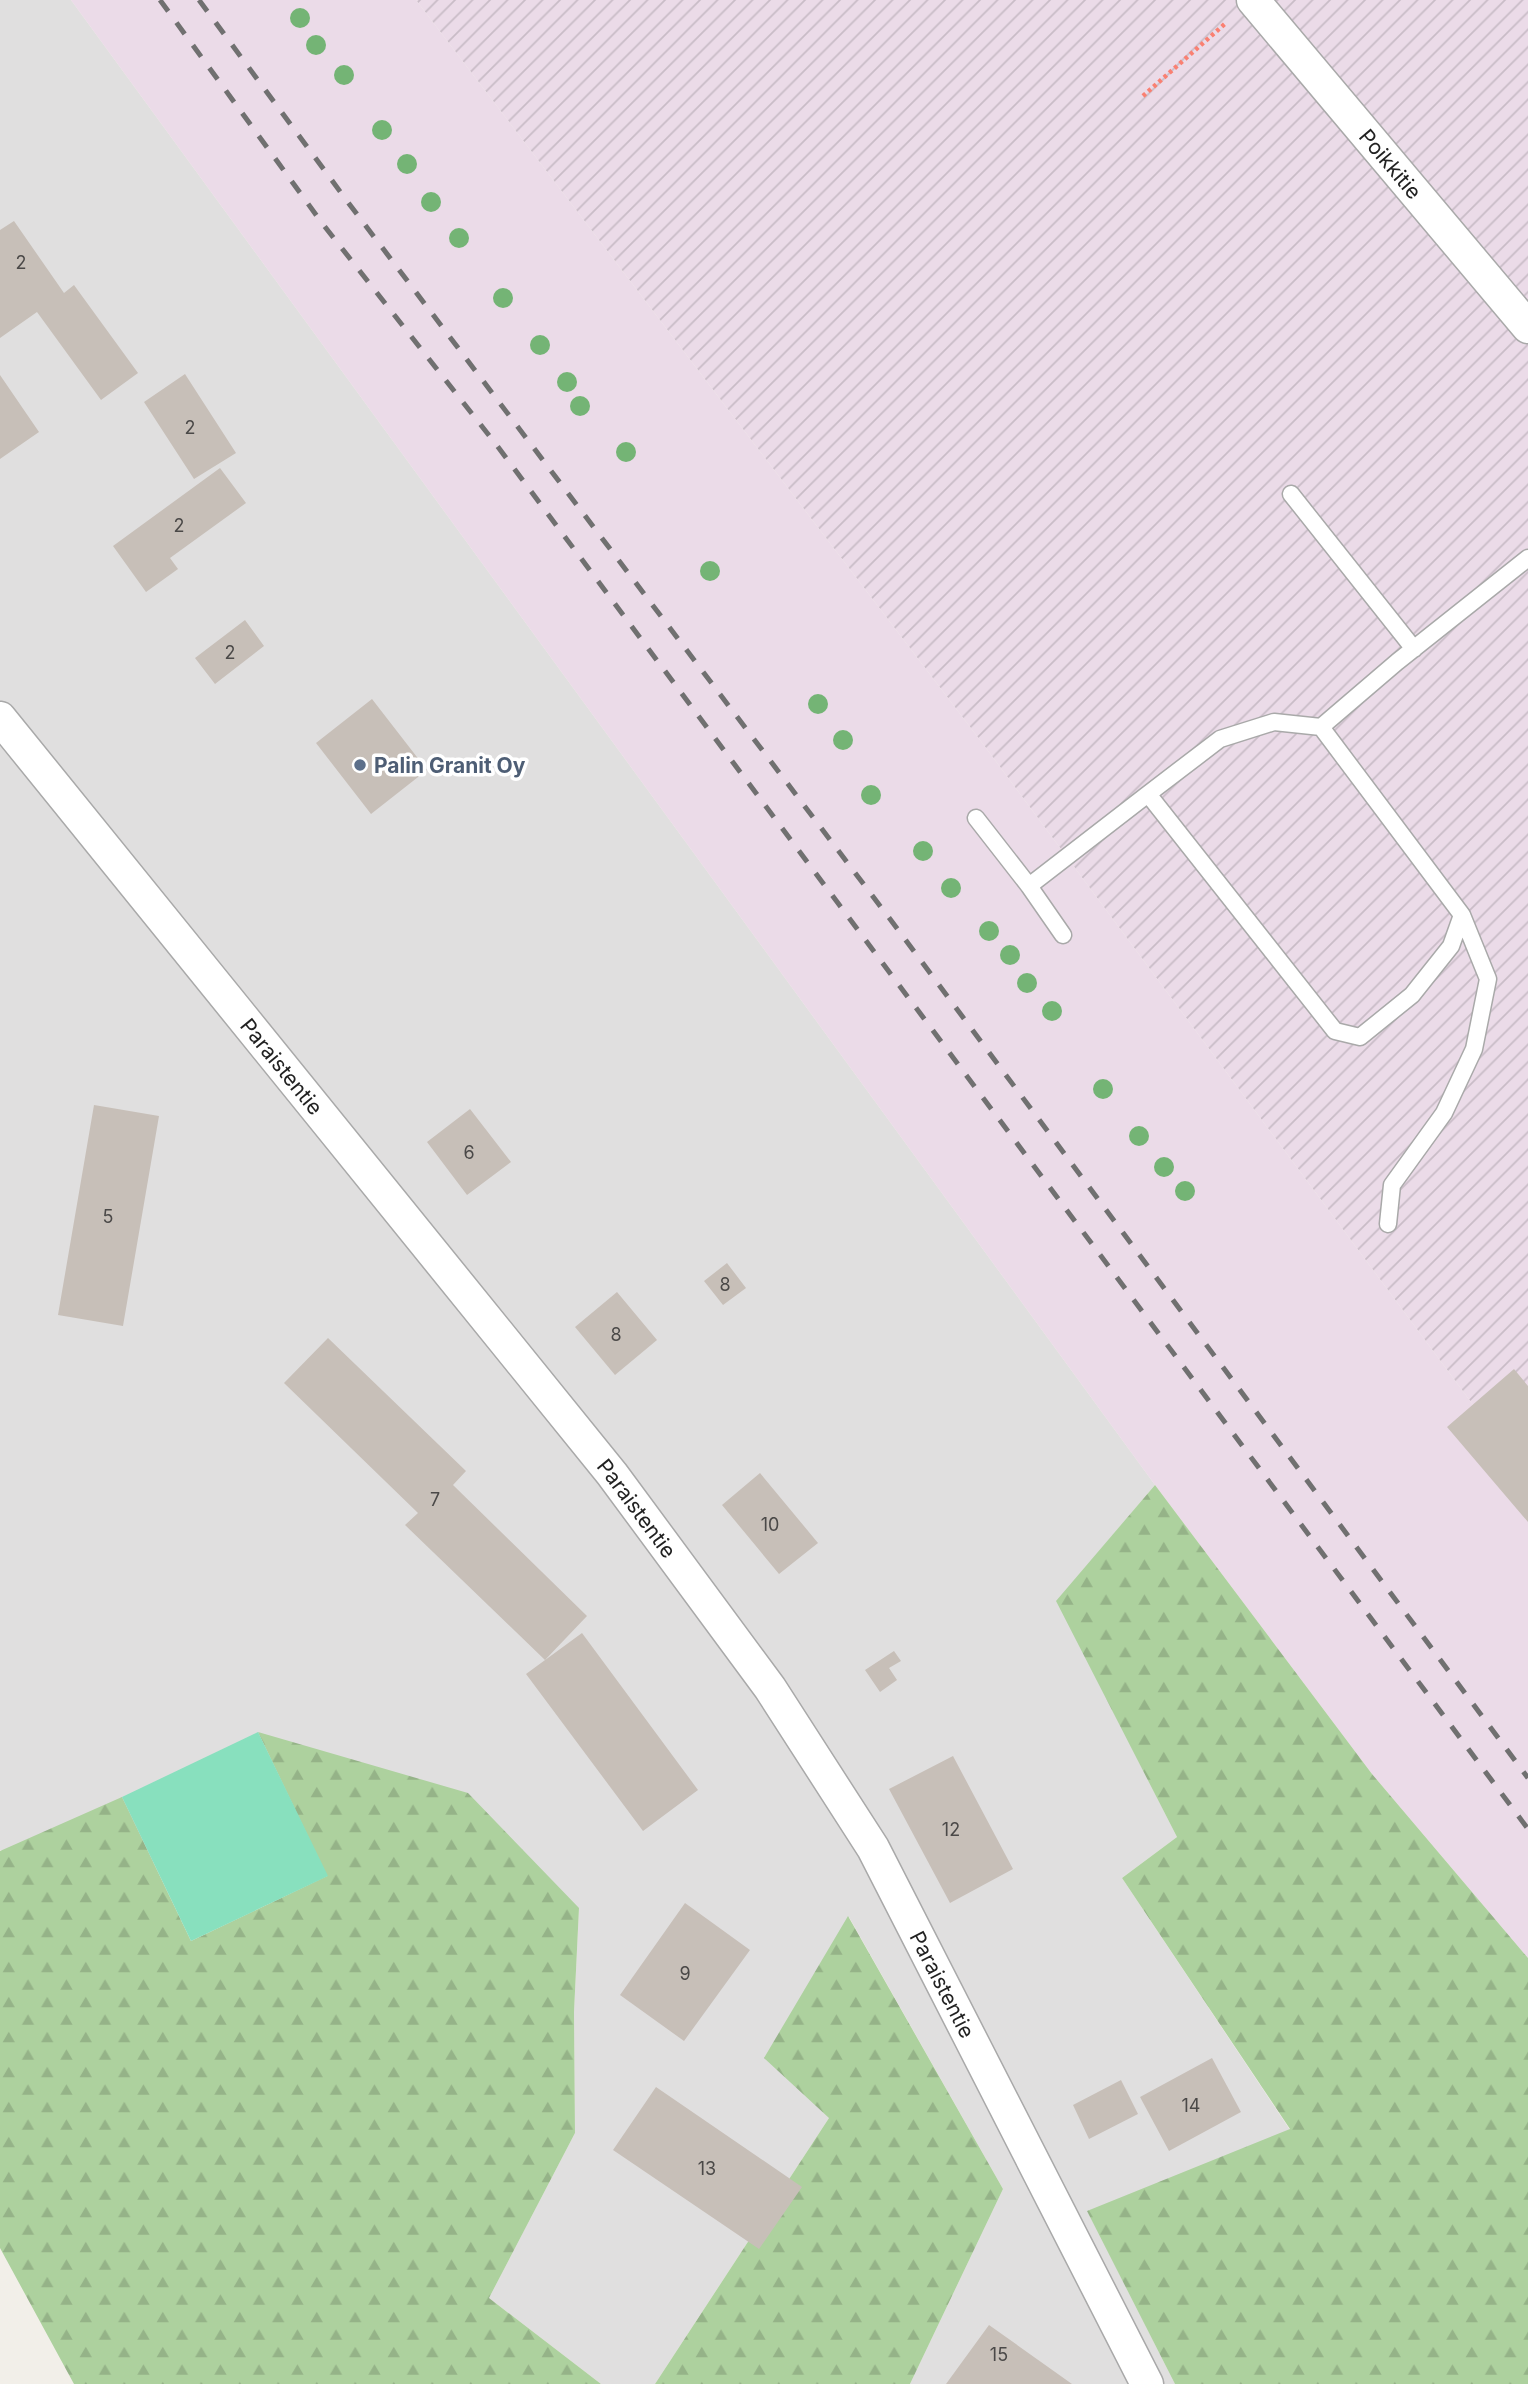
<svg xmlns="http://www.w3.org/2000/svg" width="1528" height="2384" viewBox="0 0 1528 2384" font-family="Inter,sans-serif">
<defs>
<pattern id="industrial-furrows" width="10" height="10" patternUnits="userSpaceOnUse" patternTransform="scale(1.75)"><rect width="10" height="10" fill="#ebdbe8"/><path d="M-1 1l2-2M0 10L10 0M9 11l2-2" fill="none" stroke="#c9bcc7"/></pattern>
<pattern id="forest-firs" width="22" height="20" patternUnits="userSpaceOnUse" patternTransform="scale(1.75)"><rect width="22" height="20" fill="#add19e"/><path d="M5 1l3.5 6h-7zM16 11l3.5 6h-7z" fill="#95b388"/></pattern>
</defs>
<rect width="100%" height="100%" fill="#f2efe9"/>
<path fill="#e0dfdf" d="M0 0H71L1155 1485 1057 1601 1177 1837 1122 1878 1290 2130 1088 2212 1175 2384H910L1003 2189 849 1917 829 2118 655 2384H601L489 2298 575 2133 574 2012 579 1908 328 1876 0 1850Z"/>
<path fill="url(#industrial-furrows)" d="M416 0H1528V1479L983 744Z"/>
<path fill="#ebdbe8" d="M71 0H416L983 744 1528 1479V1958L1372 1774 1155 1485Z"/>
<path fill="url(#forest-firs)" d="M1155 1485 1372 1774 1528 1958V2384H1175L1087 2211 1290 2129 1122 1878 1177 1837 1056 1601Z
M258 1732 468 1793 579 1908 574 2012 575 2133 489 2298 601 2384H74L0 2248V1851L122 1797 191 1941 327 1876Z
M848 1916 1003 2189 910 2384H655L829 2118 764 2058Z"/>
<path fill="#88e0be" d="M258 1732 328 1876 191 1941 122 1797Z"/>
<path fill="#c7bfb8" d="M14 221 64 293 74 285 138 373 101 400 37 312 0 338V230Z
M185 374 236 453 194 479 144 402Z
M0 375 39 432 0 459Z
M220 468 246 503 170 558 178 569 146 592 113 546Z
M245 620 264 646 215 684 195 658Z
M372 699 427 770 371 814 316 743Z
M94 1105 159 1116 123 1326 58 1315Z
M470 1109 511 1162 467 1195 427 1142Z
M727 1263 746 1288 723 1305 704 1281Z
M617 1292 657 1340 615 1375 575 1327Z
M328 1338 466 1471 453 1485 587 1616 545 1660 405 1525 418 1513 284 1383Z
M1514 1369 1528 1386V1522L1447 1427Z
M760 1473 818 1543 779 1574 722 1505Z
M582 1633 698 1790 643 1831 526 1674Z
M894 1651 901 1661 889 1668 897 1680 880 1692 865 1670Z
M953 1756 1013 1869 950 1903 889 1789Z
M685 1903 750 1950 684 2041 620 1995Z
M1212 2058 1241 2112 1169 2151 1140 2097Z
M1121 2080 1138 2114 1089 2139 1073 2105Z
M656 2087 802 2187 759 2249 613 2150Z
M989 2325 1072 2384H946Z"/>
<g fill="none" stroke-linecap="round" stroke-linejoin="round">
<g stroke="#a9a9a9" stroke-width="19">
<path id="lane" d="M1291 494 1414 649
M1321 727 1462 915 1451 946 1412 995 1360 1037 1335 1031 1148 794 1220 739 1274 722 1321 727 1397 662 1528 558
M976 818 1029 886 1148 794
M1029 886 1063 935
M1388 1224 1392 1185 1444 1113 1474 1049 1488 979 1462 915"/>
</g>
<g stroke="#a9a9a9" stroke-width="35">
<g id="street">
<path id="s1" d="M1253 0 1528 327"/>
<path id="s2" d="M0 718 612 1474 770 1688 873 1848 1147 2384"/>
</g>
</g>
<path stroke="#fa8072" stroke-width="4.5" stroke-dasharray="3.5 3.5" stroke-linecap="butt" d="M1143 96 1227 22"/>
<use href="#lane" stroke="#fff" stroke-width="16"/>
<use href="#street" stroke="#fff" stroke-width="32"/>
<path stroke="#707070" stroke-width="5" stroke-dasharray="14 14" stroke-linecap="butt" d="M160 0 322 223 495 443 1528 1829
M199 0 350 205 890 919 1528 1778"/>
</g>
<g fill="#74b475">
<circle cx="300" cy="18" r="10"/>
<circle cx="316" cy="45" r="10"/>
<circle cx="344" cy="75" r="10"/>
<circle cx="382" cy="130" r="10"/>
<circle cx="407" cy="164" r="10"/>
<circle cx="431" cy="202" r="10"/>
<circle cx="459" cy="238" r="10"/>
<circle cx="503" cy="298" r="10"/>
<circle cx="540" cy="345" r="10"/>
<circle cx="567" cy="382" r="10"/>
<circle cx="580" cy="406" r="10"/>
<circle cx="626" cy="452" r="10"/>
<circle cx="710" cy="571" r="10"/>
<circle cx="818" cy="704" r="10"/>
<circle cx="843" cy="740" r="10"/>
<circle cx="871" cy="795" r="10"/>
<circle cx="923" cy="851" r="10"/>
<circle cx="951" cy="888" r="10"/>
<circle cx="989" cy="931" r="10"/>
<circle cx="1010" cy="955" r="10"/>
<circle cx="1027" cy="983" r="10"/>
<circle cx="1052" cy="1011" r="10"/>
<circle cx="1103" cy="1089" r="10"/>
<circle cx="1139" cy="1136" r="10"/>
<circle cx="1164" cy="1167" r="10"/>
<circle cx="1185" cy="1191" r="10"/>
</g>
<circle fill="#5c6f8a" stroke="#fff" stroke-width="2.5" cx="360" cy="765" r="7"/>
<g text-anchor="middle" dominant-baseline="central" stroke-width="7" stroke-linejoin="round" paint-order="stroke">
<g font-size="18" fill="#4b4948">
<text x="21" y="262">2</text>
<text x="190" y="427">2</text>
<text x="179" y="525">2</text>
<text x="230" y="652">2</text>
<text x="469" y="1152">6</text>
<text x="108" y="1216">5</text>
<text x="725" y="1284">8</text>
<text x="616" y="1334">8</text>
<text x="435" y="1499">7</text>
<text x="770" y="1524">10</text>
<text x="951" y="1829">12</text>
<text x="685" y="1973">9</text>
<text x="1191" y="2105">14</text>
<text x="707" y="2168">13</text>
<text x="999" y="2354">15</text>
</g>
<g font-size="21" fill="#222" stroke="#fff">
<text stroke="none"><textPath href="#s1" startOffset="214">Poikkitie</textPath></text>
<text stroke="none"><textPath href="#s2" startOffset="448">Paraistentie</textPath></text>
<text stroke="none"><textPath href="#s2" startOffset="1015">Paraistentie</textPath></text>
<text stroke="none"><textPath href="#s2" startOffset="1582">Paraistentie</textPath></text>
</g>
<g font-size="21" font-weight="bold" fill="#4e5e75" stroke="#fff" text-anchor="start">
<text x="374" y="765">Palin Granit Oy</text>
</g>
</g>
</svg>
